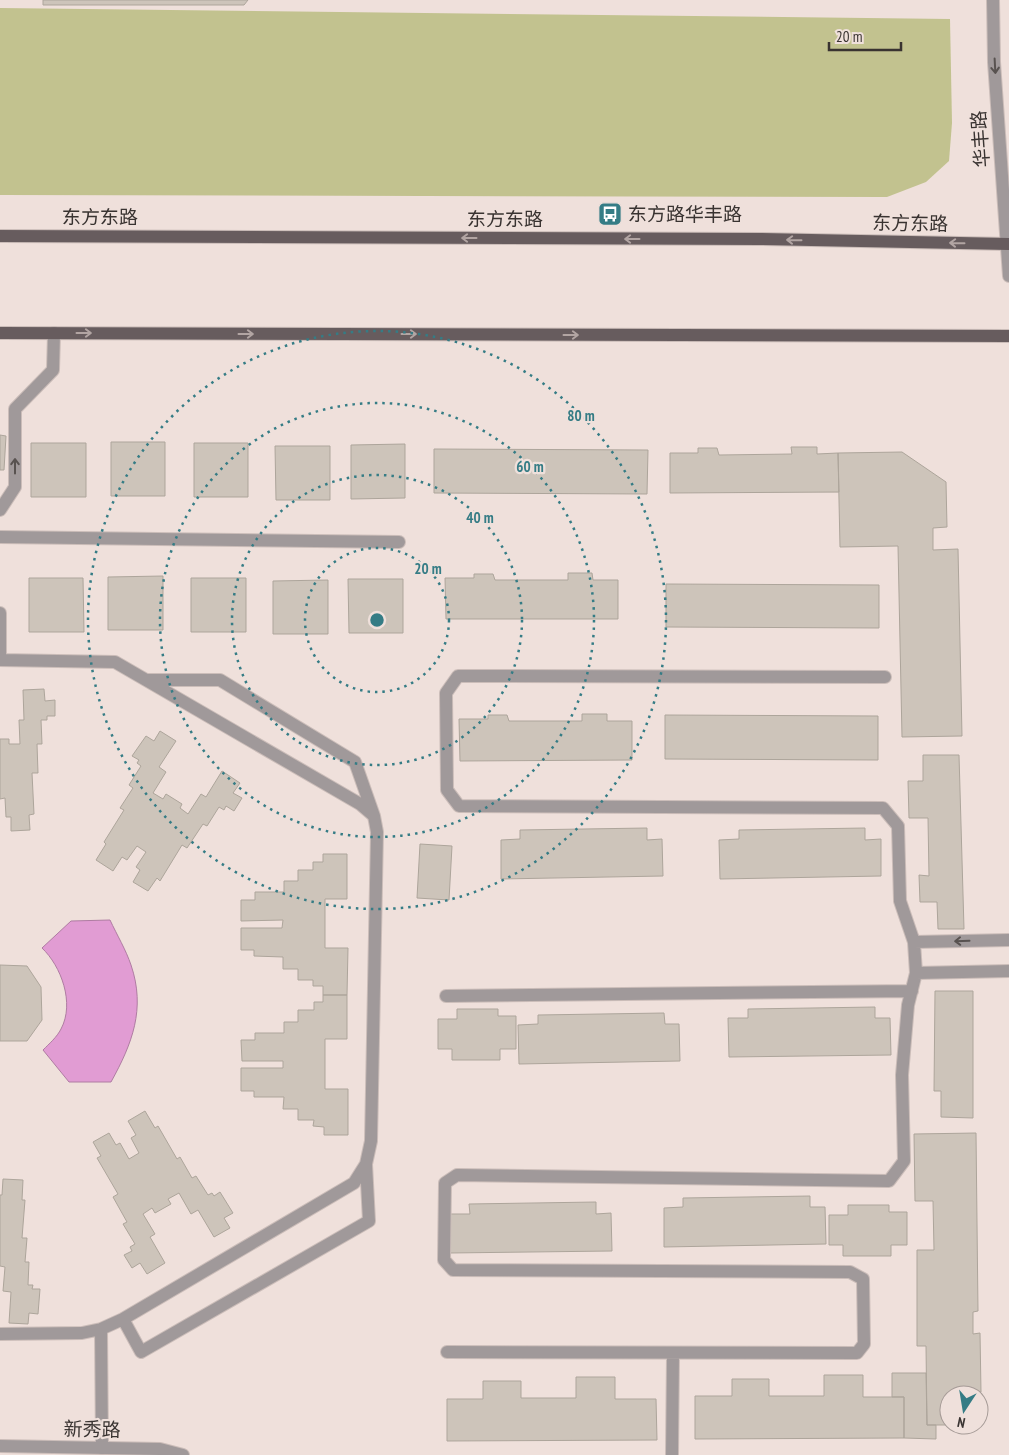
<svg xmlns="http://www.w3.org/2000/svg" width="1009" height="1455" viewBox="0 0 1009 1455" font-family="'PT Sans Narrow','Noto Sans SC',sans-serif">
<rect width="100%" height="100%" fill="#efe0db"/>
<path fill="#c2c28f" d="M0 8 950 19 952 123 949 161 926 182 887 197 0 195Z"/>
<path fill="#e19cd3" stroke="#af7ca2" d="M110 920C117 935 126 950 131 965 146 1009 132 1044 111 1082H69L43 1050C49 1044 57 1037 61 1029 75 1003 61 966 42 948L71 921Z"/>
<path fill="#cdc4ba" stroke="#ada59b" d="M43 0H248L244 5H43Z
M0 435 6 436 4 470H0Z
M111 442H165V496H111Z
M31 443H86V497H31Z
M194 443H248V497H194Z
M405 444V498L351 499V445Z
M275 446H330V500H276Z
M791 447H817V454L838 453 839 492 670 493V453H698V448H717L719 455 792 454Z
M434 449 648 450 647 494 434 493Z
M902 452 946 482 947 527 933 528V550L958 549 962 736 902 737 898 546 840 547 838 453Z
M568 573H592L593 580H618V619H446L445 578H474V574H493L495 580H568Z
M163 576V630H108V577Z
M29 578H83L84 632H29Z
M191 578H246V632H191Z
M348 579H403V633H349Z
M328 580V634H273V581Z
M666 584 879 585V628L666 627Z
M44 689 45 701 55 700V716H47V720H41L42 744H37L38 773H32L34 814 29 815 30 830 11 831V817H6L5 798 0 799V739H9V744H20L19 720H24L23 690Z
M582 714H607V721H632V760L460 761 459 719H488V715H507L509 721H582Z
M665 715 878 716V760L665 759Z
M160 731 176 741 159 767 166 772 153 793 163 799 166 794 182 804 180 808 188 814 201 794 206 797 222 771 240 783 233 793 242 798 234 811 226 806 224 810 219 807 207 826 203 824 187 848 182 845 160 881 157 878 148 891 133 882 140 870 136 867 146 852 137 846 127 860 122 857 113 871 96 860 106 844 104 842 124 810 120 808 133 788 129 785 141 766 137 763 139 760 132 756 146 736 154 741Z
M923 755H959L964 929H938L937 902H920L919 875 929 876 928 818H909L908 781H923Z
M647 828V840L662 839 663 876 501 879V840L520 839V830Z
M865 828V840L881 839V876L720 879 719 840 739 839V830Z
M420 844 452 846 449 900 417 898Z
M323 854H347V899H325V948H348L347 995H323V986H313V980H298V969H283V957L254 956V950H241V928H282L283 920 241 921V900H255V892H284V881H298V870H313V862H323Z
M0 965 27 966 41 987 42 1020 27 1041H0Z
M935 991H973V1118L941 1117V1091H934Z
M323 995H347V1039H325V1089H348V1135H324V1127L313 1126 314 1120H298V1109H283L284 1097H254V1091H241V1068H283V1061H242L241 1040H255V1033H284V1022H298V1010H314V1002H323Z
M875 1007V1018H890L891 1055 729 1057 728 1018H748V1009Z
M457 1009H498V1016H516V1049H500V1060H452V1049H438V1019H457Z
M664 1013 665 1024H679L680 1061 519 1064 518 1025 538 1024V1015Z
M145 1111 155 1128 158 1126 177 1159 180 1157 192 1178 196 1176 208 1195 212 1193 214 1196 220 1192 233 1213 224 1218 230 1228 214 1237 198 1210 191 1214 179 1193 168 1199 171 1204 155 1213 152 1208 143 1214 155 1234 150 1237 165 1263 147 1274 140 1263 132 1268 124 1255 132 1251 130 1247 135 1244 123 1224 127 1222 113 1197 118 1194 97 1158 101 1156 93 1142 109 1133 116 1145 120 1143 129 1159 139 1153 131 1138 136 1135 128 1121Z
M976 1133 978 1311 973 1312V1334L980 1333 981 1392 949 1395V1425H965H927L926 1346H917V1250H934L933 1201H915L914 1134Z
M3 1179 23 1180 22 1200H25L22 1238H27L25 1262H29L28 1285H33L32 1289H40L38 1314 29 1313 28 1324 9 1323 11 1292 3 1291 5 1267 0 1266V1195H2Z
M810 1196V1207H825L826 1244 664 1247V1208L683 1207V1198Z
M596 1202V1214L611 1213 612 1251 450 1253V1214H470L469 1204Z
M848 1205H889V1212H907V1245H891V1256H843V1245H829V1215H848Z
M892 1373H926L927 1425H936V1439L904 1438V1397H892Z
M824 1375H863V1397H904V1438L695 1439V1396H732V1379H769V1396H824Z
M576 1377H615V1399H656L657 1440 447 1441V1399H483V1381H521V1398H576Z"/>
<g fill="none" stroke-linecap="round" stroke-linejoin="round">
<g stroke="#cbbdb9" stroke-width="14">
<path id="service" d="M0 510 15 487V409L53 370 54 333
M0 537 399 542
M0 613V660
M0 660 115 662 360 804 374 816 377 832 371 1141 366 1164 354 1183 123 1319 101 1329 82 1333 0 1334
M147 680H220L355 762 374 816
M914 942 1009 940
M916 973 1009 971
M446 996 912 991
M123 1319 141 1352 369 1221 366 1164
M101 1329 102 1448
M447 1352 857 1353 864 1344 863 1279 850 1272 453 1270 444 1260 445 1183 457 1175 889 1181 904 1161 902 1075 908 1005 916 973 914 942 900 901 898 826 883 808 459 806 447 790 446 693 458 676 885 677
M672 1455 673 1353"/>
</g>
<g stroke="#cbbdb9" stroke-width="14">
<path id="minor" d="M0 1446 160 1449 183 1455"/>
</g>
<g stroke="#cbbdb9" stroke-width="14">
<path id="tertiary" d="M993 0 994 62 1009 276"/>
</g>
<g stroke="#cbbdb9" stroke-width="14">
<path id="primary" d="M0 236 760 239 1009 244
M0 333 1009 336"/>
</g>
<use href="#service" stroke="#a0999a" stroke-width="12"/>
<use href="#minor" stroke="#a0999a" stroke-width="12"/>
<use href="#tertiary" stroke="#a0999a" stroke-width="12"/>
<use href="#primary" stroke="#675c5e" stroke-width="12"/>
</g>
<defs><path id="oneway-shaft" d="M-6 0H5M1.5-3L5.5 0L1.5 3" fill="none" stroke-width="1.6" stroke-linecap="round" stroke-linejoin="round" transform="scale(1.25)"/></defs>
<g stroke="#585250">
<use href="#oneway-shaft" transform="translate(995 66) rotate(87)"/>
<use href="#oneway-shaft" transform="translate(15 466) rotate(-90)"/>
<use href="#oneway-shaft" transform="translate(962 941) rotate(178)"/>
</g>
<g stroke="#b2a5a3">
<use href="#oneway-shaft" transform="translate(469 238) rotate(-180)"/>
<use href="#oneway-shaft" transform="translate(632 239) rotate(-180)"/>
<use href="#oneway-shaft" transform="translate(794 240) rotate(-179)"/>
<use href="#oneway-shaft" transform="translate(957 243) rotate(-179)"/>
<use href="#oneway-shaft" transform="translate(84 333)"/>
<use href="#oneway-shaft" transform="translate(246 334)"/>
<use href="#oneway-shaft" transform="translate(409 334)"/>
<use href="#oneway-shaft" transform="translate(571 335)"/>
</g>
<g fill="none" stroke="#357c85" stroke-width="2.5" stroke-dasharray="2.5 5">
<circle cx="377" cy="620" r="72"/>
<circle cx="377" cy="620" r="145"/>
<circle cx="377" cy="620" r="217"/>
<circle cx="377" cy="620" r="289"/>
</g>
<defs>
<g id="bus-square" transform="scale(1.25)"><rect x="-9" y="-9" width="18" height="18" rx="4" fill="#357c85" stroke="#efe0db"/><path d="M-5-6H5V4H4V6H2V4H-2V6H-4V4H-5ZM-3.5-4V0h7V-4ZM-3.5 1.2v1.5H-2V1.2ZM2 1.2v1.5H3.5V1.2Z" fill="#fff"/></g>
</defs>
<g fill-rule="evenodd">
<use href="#bus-square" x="610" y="214"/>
</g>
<g text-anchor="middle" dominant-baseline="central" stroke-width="4.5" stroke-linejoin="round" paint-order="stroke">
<g font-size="19" fill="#393331" stroke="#efe0db">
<text transform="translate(980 139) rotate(-94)">华丰路</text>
<text x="100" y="217">东方东路</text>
<text x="505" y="219">东方东路</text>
<text transform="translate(910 223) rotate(1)">东方东路</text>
<text transform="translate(92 1429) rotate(1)">新秀路</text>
</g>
<g font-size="19" fill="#393331" stroke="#efe0db" text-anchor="start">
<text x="628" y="214">东方路华丰路</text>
</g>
</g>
<circle cx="377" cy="620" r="8" fill="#357c85" stroke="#efe0db" stroke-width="2.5"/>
<g font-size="15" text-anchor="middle" font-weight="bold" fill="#357c85" stroke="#efe0db" stroke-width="4.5" stroke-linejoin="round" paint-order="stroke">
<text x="581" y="421">80 m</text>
<text x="530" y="472">60 m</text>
<text x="480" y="523">40 m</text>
<text x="428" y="574">20 m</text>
</g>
<g transform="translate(964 1410) rotate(192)"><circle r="24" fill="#efe0db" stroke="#a69b97"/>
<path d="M0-4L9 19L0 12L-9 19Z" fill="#357c85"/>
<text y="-8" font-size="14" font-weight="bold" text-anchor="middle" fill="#393331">N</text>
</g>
<path d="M829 42v8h72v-8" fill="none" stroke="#393331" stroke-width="2.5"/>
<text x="836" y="42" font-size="15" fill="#393331" stroke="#efe0db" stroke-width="4" paint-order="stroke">20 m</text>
</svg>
